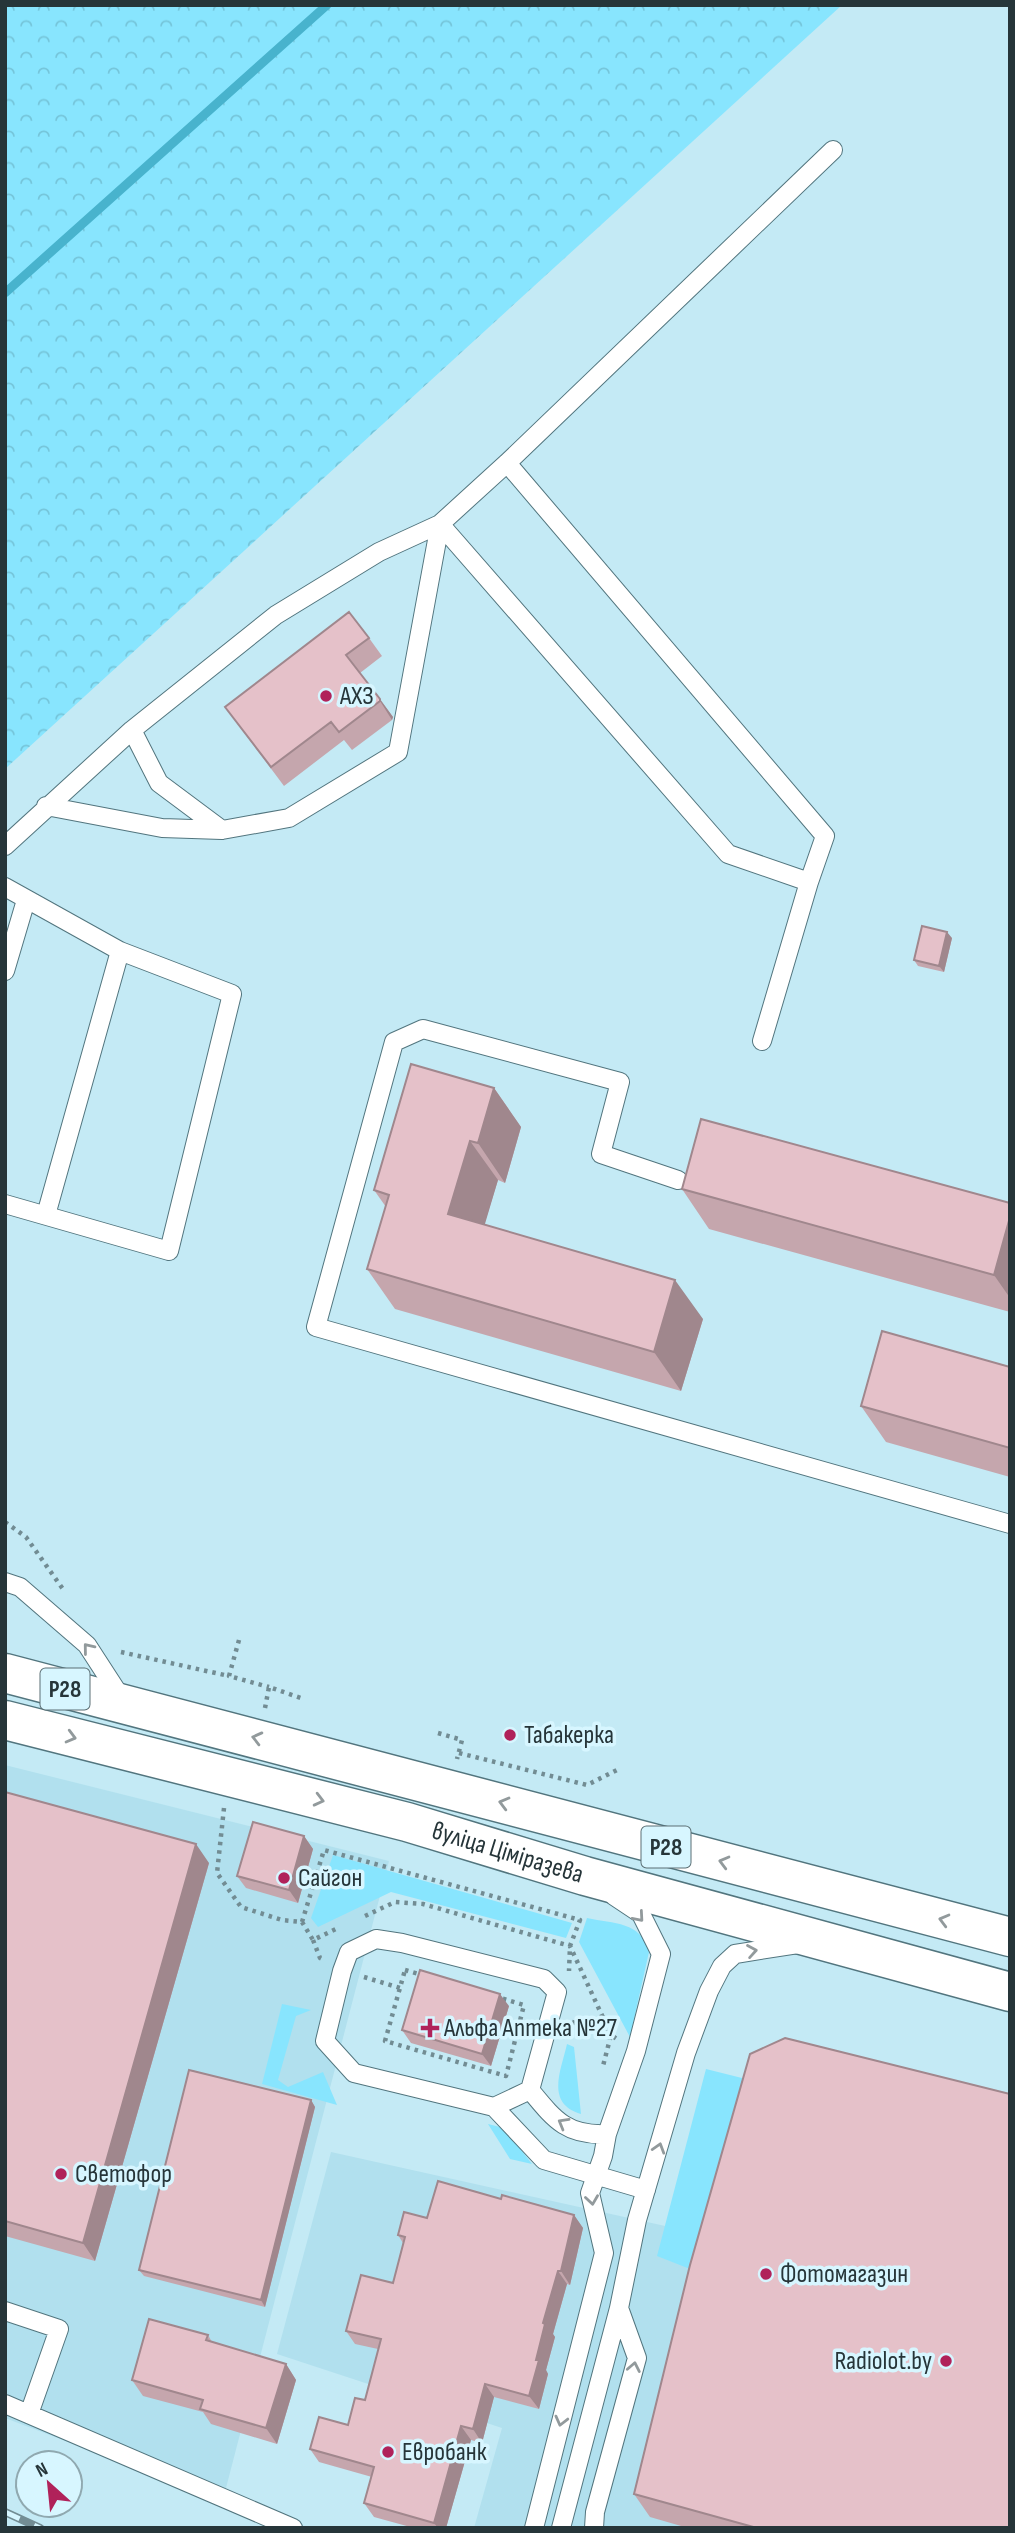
<svg xmlns="http://www.w3.org/2000/svg" width="1015" height="2533" viewBox="0 0 1015 2533" font-family="'Sofia Sans Condensed',sans-serif">
<defs>
<pattern id="forest-crowns" width="20" height="18" patternUnits="userSpaceOnUse" patternTransform="scale(1.75)"><rect width="20" height="18" fill="#88e5fe"/><path d="M2 6a3 3 0 1 1 6 0M12 15a3 3 0 1 1 6 0" fill="none" stroke="#75c5da"/></pattern>
</defs>
<rect width="100%" height="100%" fill="#c4eaf5"/>
<path fill="#b1e0ee" d="M5 1765 389 1861 226 2488 129 2465 5 2418Z
M331 2152 733 2241 1010 2528H474L502 2428 277 2354Z"/>
<path fill="#88e5fe" d="M333 1855 572 1923 566 1938 391 1892 318 1927 311 1918Z
M587 1918C614 1924 641 1921 649 1952L630 2037 579 1942Z
M282 2004 311 2010 296 2016 278 2080 288 2087 323 2072 337 2105 262 2084Z
M567 2044 574 2047 581 2114C545 2103 561 2071 567 2044Z
M706 2069 746 2079 695 2271 657 2256Z
M488 2124 504 2128 532 2164 510 2159Z"/>
<path fill="url(#forest-crowns)" d="M5 5H842L5 769Z"/>
<g fill="none" stroke-linecap="round" stroke-linejoin="round">
<path stroke="#48b3cd" stroke-width="9" d="M5 293 327 5"/>
<g stroke="#52757e" stroke-width="20">
<path id="service" d="M440 524 728 854 809 882 825 836 507 463
M132 730 159 783 222 830
M46 806 162 828 222 830 289 818 398 752 440 524
M5 846 132 730 276 615 379 552 440 524 507 463 833 150
M5 887 120 951 232 994 169 1251 5 1204
M5 971 26 900
M762 1041 809 882
M678 1180 601 1154 620 1082 423 1029 394 1042 316 1327 1010 1524
M46 1215 120 951
M5 1582 20 1587 87 1645 122 1699
M376 1939 402 1943 544 1979 557 1992 530 2090 494 2107 354 2073 325 2041 342 1971 349 1952Z
M530 2090C554 2119 566 2136 607 2134
M494 2107 544 2160 646 2190
M5 2311 59 2329 29 2414
M5 2404 293 2528
M534 2528 604 2253 590 2193 603 2156 607 2134 636 2051 661 1954 641 1914 614 1896
M561 2528 619 2308
M594 2528 595 2512 637 2358 619 2308 637 2220 686 2053 709 1991 722 1966 735 1954 798 1944"/>
</g>
<g stroke="#52757e" stroke-width="41">
<g id="primary">
<path d="M5 1673 1010 1937"/>
<path id="s1" d="M5 1720 407 1822 585 1876 1010 1992"/>
</g>
</g>
<path stroke="#728c93" stroke-width="4.5" stroke-dasharray="3.5 5" stroke-linecap="butt" d="M5 1522 26 1537 65 1592
M239 1640 229 1676 269 1687
M121 1652 229 1676
M265 1708 269 1687 301 1698
M438 1733 462 1740 457 1759
M459 1753 587 1785 621 1768
M224 1808 217 1873 241 1907 282 1920 302 1922 313 1940 338 1928
M365 1916 395 1902 423 1904 570 1946 611 2035 617 2039
M302 1922 324 1850 580 1920 570 1946 569 1971
M313 1940 320 1958 324 1960
M405 1970 524 2005 506 2076 385 2041Z
M364 1977 400 1988
M572 2022 611 2035 603 2066"/>
<use href="#service" stroke="#fff" stroke-width="18"/>
<use href="#primary" stroke="#fff" stroke-width="38"/>
<g stroke="#738d94" stroke-width="8">
<path id="rail" d="M5 2512 40 2528"/>
</g>
<use href="#rail" stroke="#d7f6ff" stroke-width="5" stroke-dasharray="16" stroke-linecap="butt"/>
</g>
<path fill="#c5a6ad" d="M369 638 382 656 360 673 393 717 392 720 352 750 344 740 284 786 225 707Z
M952 938 944 972 918 966 914 960Z
M494 1088 521 1127 505 1183 498 1180 484 1225 703 1319 681 1391 395 1309 367 1269 386 1207 374 1190Z
M682 1189 1010 1203V1312L709 1229Z
M1010 1367V1477L886 1442 861 1406Z
M5 1792 209 1863 95 2261 5 2236Z
M304 1836 313 1849 298 1903 246 1888 237 1876Z
M509 2006 491 2066 411 2043 402 2030Z
M311 2100 315 2107 265 2307 144 2276 139 2270Z
M501 2199 574 2215 583 2228 570 2285 567 2284 553 2334 555 2337 546 2370 548 2374 539 2409 494 2397 482 2443 471 2440 446 2528H414L374 2517 364 2503 372 2477 319 2462 310 2449 348 2425 365 2400 378 2349 355 2344 346 2331 393 2283 403 2243 398 2235 427 2218Z
M208 2335 212 2342 286 2364 296 2380 277 2444 211 2424 203 2412 143 2396 132 2380Z
M634 2494 1010 2528H688L650 2517Z"/>
<path fill="#a0878d" d="M380 699 393 717 392 720 380 701Z
M947 932 952 938 944 972 939 966Z
M494 1088 521 1127 505 1183 478 1143Z
M470 1141 498 1180 476 1254 448 1214Z
M1010 1217V1298L994 1275Z
M675 1280 703 1319 681 1391 654 1352Z
M304 1836 313 1849 298 1903 289 1890Z
M196 1844 209 1863 95 2261 83 2243Z
M500 1994 509 2006 491 2066 482 2054Z
M311 2100 315 2107 265 2307 261 2300Z
M574 2215 583 2228 570 2285 561 2271Z
M558 2271 567 2284 553 2334 555 2337 546 2370 548 2374 539 2409 529 2396 543 2323Z
M286 2364 296 2380 277 2444 266 2428Z
M485 2384 494 2397 482 2443 473 2429Z
M461 2426 471 2440 446 2528H438L434 2523Z"/>
<path fill="#e5c1c9" stroke="#a0878d" stroke-width="2" d="M349 612 369 638 346 655 380 699V701L339 732 331 722 271 767 225 707Z
M922 926 947 932 939 966 914 960Z
M411 1064 494 1088 478 1143 470 1141 448 1214 675 1280 654 1352 367 1269 389 1195 374 1190Z
M701 1119 1010 1203V1217L994 1275 682 1189Z
M882 1331 1010 1367V1448L861 1406Z
M5 1792 196 1844 83 2243 5 2221Z
M253 1822 304 1836 289 1890 237 1876Z
M420 1970 500 1994 482 2054 402 2030Z
M785 2038 1010 2094V2528H757L634 2494 690 2265 750 2054Z
M189 2070 311 2100 261 2300 139 2270Z
M438 2181 501 2199 502 2195 574 2215 561 2271H558L543 2323 545 2324 536 2360H539L529 2396 485 2384 473 2429 461 2426 434 2523 364 2503 374 2467 310 2449 319 2417 348 2425 355 2398 365 2400 381 2339 346 2331 361 2275 393 2283 405 2237 398 2235 404 2212 427 2218Z
M149 2319 208 2335 206 2340 286 2364 266 2428 200 2409 203 2400 132 2380Z"/>
<defs><path id="oneway-chevron" d="M-2-3.5L2.5 0L-2 3.5" fill="none" stroke-width="1.6" stroke-linecap="round" stroke-linejoin="round" transform="scale(1.75)"/></defs>
<g stroke="#929a9c">
<use href="#oneway-chevron" transform="translate(88 1648) rotate(-129)"/>
<use href="#oneway-chevron" transform="translate(71 1737) rotate(15)"/>
<use href="#oneway-chevron" transform="translate(257 1738) rotate(-166)"/>
<use href="#oneway-chevron" transform="translate(319 1800) rotate(14)"/>
<use href="#oneway-chevron" transform="translate(504 1803) rotate(-165)"/>
<use href="#oneway-chevron" transform="translate(724 1862) rotate(-165)"/>
<use href="#oneway-chevron" transform="translate(639 1917) rotate(49)"/>
<use href="#oneway-chevron" transform="translate(944 1920) rotate(-165)"/>
<use href="#oneway-chevron" transform="translate(752 1951) rotate(-10)"/>
<use href="#oneway-chevron" transform="translate(563 2123) rotate(-150)"/>
<use href="#oneway-chevron" transform="translate(659 2148) rotate(-73)"/>
<use href="#oneway-chevron" transform="translate(592 2200) rotate(82)"/>
<use href="#oneway-chevron" transform="translate(634 2367) rotate(-79)"/>
<use href="#oneway-chevron" transform="translate(561 2421) rotate(104)"/>
</g>
<g fill="#b0225a" stroke="#d7f6ff" stroke-width="2.5">
<circle cx="326" cy="696" r="7"/>
<circle cx="510" cy="1735" r="7"/>
<circle cx="284" cy="1878" r="7"/>
<path d="M426.5 2017.5h7v7h7v7h-7v7h-7v-7h-7v-7h7z"/>
<circle cx="61" cy="2174" r="7"/>
<circle cx="766" cy="2274" r="7"/>
<circle cx="946" cy="2361" r="7"/>
<circle cx="388" cy="2452" r="7"/>
</g>
<g text-anchor="middle" dominant-baseline="central" stroke-width="7" stroke-linejoin="round" paint-order="stroke">
<g fill="#d7f6ff" stroke="#5b6f74" stroke-width="2">
<rect x="40.5" y="1668.5" width="49" height="41" rx="5"/>
<rect x="641.5" y="1826.5" width="49" height="41" rx="5"/>
</g>
<g font-size="24" font-weight="bold" fill="#263539">
<text x="65" y="1689">Р28</text>
<text x="666" y="1847">Р28</text>
</g>
<g font-size="26" fill="#263539" stroke="#d7f6ff" text-anchor="start">
<text x="340" y="696">АХЗ</text>
<text x="524" y="1735">Табакерка</text>
<text x="298" y="1878">Сайгон</text>
<text x="444" y="2028">Альфа Аптека №27</text>
<text x="75" y="2174">Светофор</text>
<text x="780" y="2274">Фотомагазин</text>
<text x="932" y="2361" text-anchor="end">Radiolot.by</text>
<text x="402" y="2452">Евробанк</text>
</g>
<g font-size="26" fill="#263539" stroke="#d7f6ff">
<text stroke="none"><textPath href="#s1" startOffset="520">вуліца Ціміразева</textPath></text>
</g>
</g>
<rect width="1015" height="2533" fill="none" stroke="#263539" stroke-width="14"/>
<g transform="translate(49 2484) rotate(333)"><circle r="33" fill="#d7f6ff" stroke="#90a9b0" stroke-width="2"/>
<path d="M0-5L12 26L0 18L-12 26Z" fill="#b0225a"/>
<text y="-10" font-size="19" font-weight="bold" text-anchor="middle" fill="#263539">N</text>
</g>
</svg>
